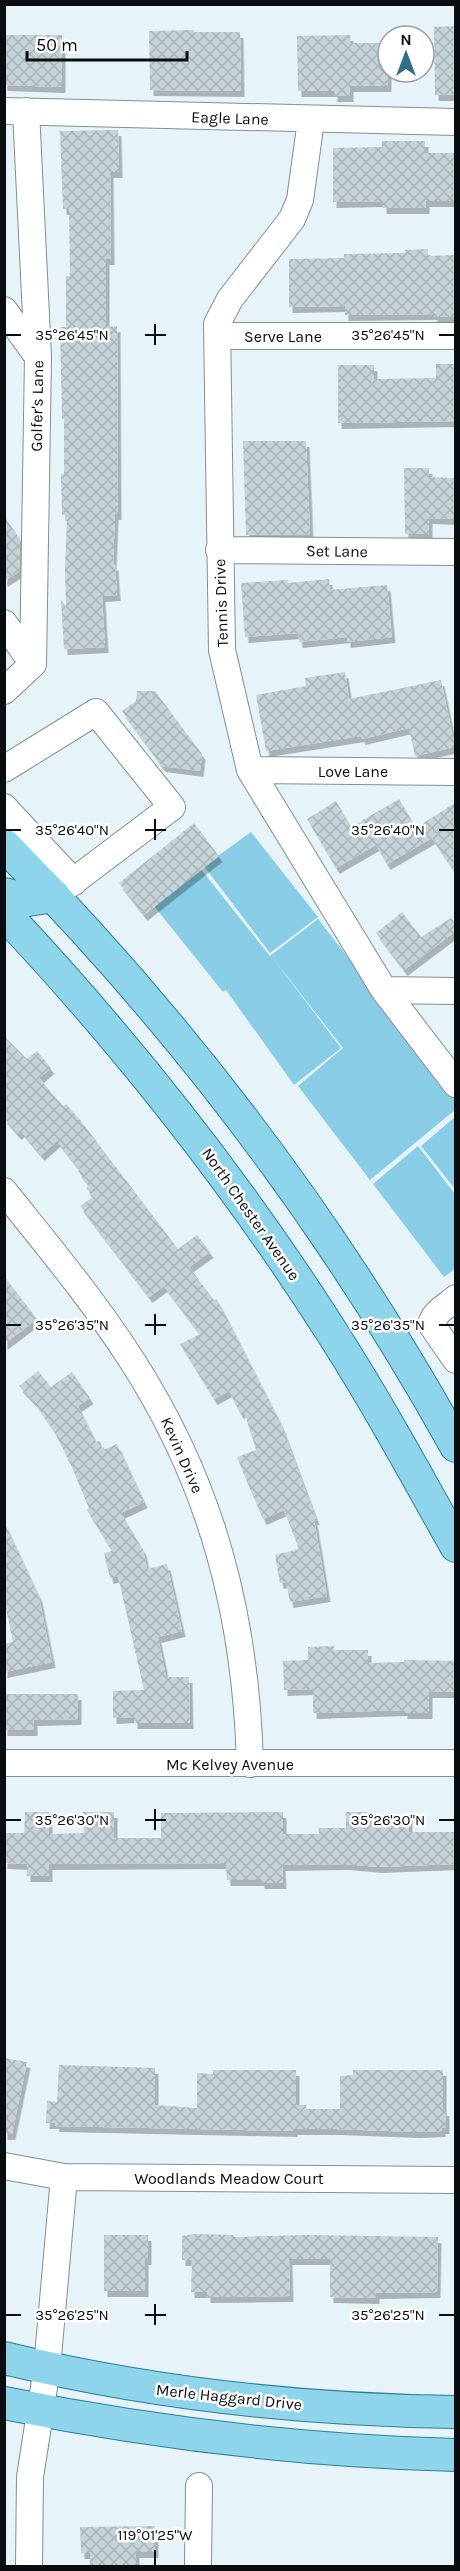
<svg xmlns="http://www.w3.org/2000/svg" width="460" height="2571" viewBox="0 0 460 2571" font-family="Karla,sans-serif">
<defs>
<pattern id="building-cross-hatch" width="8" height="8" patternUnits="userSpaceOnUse" patternTransform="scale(1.5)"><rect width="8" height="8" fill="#c5d3d8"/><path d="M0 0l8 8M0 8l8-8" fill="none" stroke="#a8b4b8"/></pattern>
<filter id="shadow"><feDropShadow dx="3.5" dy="6" stdDeviation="0" flood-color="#0004"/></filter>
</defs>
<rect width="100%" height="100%" fill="#e6f4f9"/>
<path fill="#89cce5" d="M251 832 318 917 270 953 204 866Z
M200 868 270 956 318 919 455 1094V1110L370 1180 298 1086 343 1048 272 957 341 1048 294 1085 226 990 223 992 154 906Z
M455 1117V1189L421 1146Z
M418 1146 455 1194V1269L444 1277 373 1184Z"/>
<path fill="url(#building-cross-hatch)" filter="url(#shadow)" d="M456 26V95H435L434 27Z
M194 30V32H240L241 91 150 90 149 31Z
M4 35H62V87L4 85Z
M350 35V43H388V86H350V96H334V91H298L297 36Z
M118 130 119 172H110L111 259H106V327L117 326 118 514H115L113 565 115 564 117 595 102 596 105 647 64 649 61 600 66 607 65 569 67 515H62L61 474H64V419H62L60 327H66V276H70L69 209H63L60 131Z
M382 141H425V153H456V201H426V208H383V201L333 202V148L382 147Z
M428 249V256L456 255V317H434V314L345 315V306L289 307V259L344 258V254L405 253V250Z
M436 364H456V421L338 423V365H374V379L436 378Z
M243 441H306L310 534 246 535Z
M404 468H429V477L456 478V519L429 518V534H405Z
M4 516 20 539V571L4 581Z
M329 579 330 590 387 585 392 637 347 642V637L299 642 298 633 245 637 241 583 288 580V583Z
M345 672 349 699 441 680 455 747 415 756 409 728 362 739 361 736 266 751 256 695 306 686 305 678Z
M137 691H155L202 754 200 771 162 766 122 711 136 701Z
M399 799 416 828 456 802V874L432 838 387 864 376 845 336 868 307 819 336 801 351 827Z
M194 823 219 856 144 915 119 883Z
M402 912 421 937 451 918 456 924V931L404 970 376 933Z
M4 1036 27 1059 37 1051 51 1068 39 1078 63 1106 66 1104 81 1121 178 1249 197 1235 210 1252 189 1267 214 1300 217 1299 280 1422 316 1519H314L327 1596 290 1602 286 1582 280 1583 275 1555 299 1549 284 1510 263 1519 245 1477 237 1457 256 1450 244 1411 240 1413 229 1391 214 1399 180 1344 200 1334 164 1286 149 1297 80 1206 93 1197 86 1188 89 1186 78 1171 80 1170 57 1141 41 1155 21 1131 18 1134 4 1118Z
M4 1276 37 1319 4 1344Z
M38 1371 51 1387 72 1372 90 1398 78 1406 96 1442 100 1441 103 1450 117 1444 144 1502 121 1513 143 1550 147 1569 167 1564 182 1631 158 1637 166 1677H189L190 1723H134V1717L113 1718V1691L144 1690 118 1576 110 1578 104 1553 112 1551 87 1510 89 1508 71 1465 54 1431 35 1403 19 1386Z
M4 1522 39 1597 52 1662 4 1672V1644L13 1642 4 1599Z
M334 1646V1650H368V1663L404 1662V1660L456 1661V1692H429V1713H404V1710L313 1713V1689L284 1690 283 1661 308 1660V1647Z
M4 1694H78V1719L34 1720V1730H4Z
M25 1812H49V1834L84 1833 83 1812H114V1838H161V1813L283 1812V1834H319V1828H346V1812H371V1815H409V1832H456V1864L378 1867 346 1864 282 1865 283 1883H261V1880H227L226 1863 49 1864V1876H27V1864L4 1863V1833H24Z
M4 2058 27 2062 12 2134H4Z
M59 2065 155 2068V2105L197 2108V2073L213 2074V2070H296V2105H306V2109H340V2076L353 2075V2070H443V2110H446V2128H442V2131L416 2132 336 2129H294V2131L55 2126 56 2123H46L47 2101 57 2102Z
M194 2234 234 2235V2237L306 2235 438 2237 437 2292 376 2293V2298L330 2297V2259H289L290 2296 207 2297V2292H191L192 2260H182V2236Z
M104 2235H148V2259H145V2291H104Z
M155 2526V2552H136V2566H90V2553H81L80 2527Z"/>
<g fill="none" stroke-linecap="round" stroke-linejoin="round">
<g stroke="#828f94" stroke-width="28">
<path id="minor" d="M4 111 456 122
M26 111 38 357 33 664
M311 120 300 200 292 219 230 299 217 324 222 650 250 770 384 990 456 1084
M4 310 38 357
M218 336H456
M219 550 456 552
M4 623 33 664
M4 691 33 664
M4 769 96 712 172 807 54 896
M250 770 456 772
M4 807 74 882
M384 990 456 991
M4 1191C48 1246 93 1300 131 1359 212 1484 246 1616 250 1764
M456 1298C446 1307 435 1311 431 1324L456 1360
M4 1763H456
M4 2166 64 2177 456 2180
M29 2566 30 2477 47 2368 64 2177
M198 2566 199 2486"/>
</g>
<g stroke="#2e7d96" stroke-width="34">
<path id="major" d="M4 845C181 1024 334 1226 456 1446
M4 894 28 900 54 896
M4 913C127 1044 237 1183 333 1334 377 1403 416 1474 456 1546
M4 2358C153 2394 303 2410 456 2412
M4 2403C153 2433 304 2451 456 2455"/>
</g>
<use href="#minor" stroke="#fff" stroke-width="26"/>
<use href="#major" stroke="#8ed5ec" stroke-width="32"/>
</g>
<path fill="none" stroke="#090d0f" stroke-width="2" d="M155 324V345M6 335H21M145 335H166M439 335H454M155 819V840M6 830H21M145 830H166M439 830H454M155 1314V1335M6 1325H21M145 1325H166M439 1325H454M155 1809V1830M6 1820H21M145 1820H166M439 1820H454M155 2304V2325M6 2315H21M145 2315H166M439 2315H454M155 2550V2565"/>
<g text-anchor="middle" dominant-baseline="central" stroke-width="5" stroke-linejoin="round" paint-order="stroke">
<g font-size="16" fill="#090d0f" stroke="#fff">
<text transform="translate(230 118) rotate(2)">Eagle Lane</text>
<text x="283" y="336">Serve Lane</text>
<text transform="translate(37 406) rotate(-89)">Golfer's Lane</text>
<text transform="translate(337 551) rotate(1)">Set Lane</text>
<text transform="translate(221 603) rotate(-92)">Tennis Drive</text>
<text x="353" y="771">Love Lane</text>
<text transform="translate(251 1214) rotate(55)">North Chester Avenue</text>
<text transform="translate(182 1455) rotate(66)">Kevin Drive</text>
<text x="230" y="1764">Mc Kelvey Avenue</text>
<text x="229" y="2178">Woodlands Meadow Court</text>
<text transform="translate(229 2397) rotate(6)">Merle Haggard Drive</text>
</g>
</g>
<g font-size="15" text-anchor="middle" fill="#090d0f" stroke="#fff" stroke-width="5" stroke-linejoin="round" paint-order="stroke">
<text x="72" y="340">35°26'45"N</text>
<text x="388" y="340">35°26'45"N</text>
<text x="72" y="835">35°26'40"N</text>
<text x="388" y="835">35°26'40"N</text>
<text x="72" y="1330">35°26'35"N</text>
<text x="388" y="1330">35°26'35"N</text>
<text x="72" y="1825">35°26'30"N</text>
<text x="388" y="1825">35°26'30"N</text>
<text x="72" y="2320">35°26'25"N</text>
<text x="388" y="2320">35°26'25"N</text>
<text x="155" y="2540">119°01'25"W</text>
</g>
<rect width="460" height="2571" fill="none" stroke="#090d0f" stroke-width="12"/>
<g transform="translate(406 54)"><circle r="28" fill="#ffffff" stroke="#9d9e9f" stroke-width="1.5"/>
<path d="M0-4.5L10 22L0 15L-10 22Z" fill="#316f85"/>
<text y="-9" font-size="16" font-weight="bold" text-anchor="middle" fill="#090d0f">N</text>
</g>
<path d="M27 51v9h160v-9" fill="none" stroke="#090d0f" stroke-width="3"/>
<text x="36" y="51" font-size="18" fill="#090d0f" stroke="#ffffff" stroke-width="4.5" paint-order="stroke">50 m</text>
</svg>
